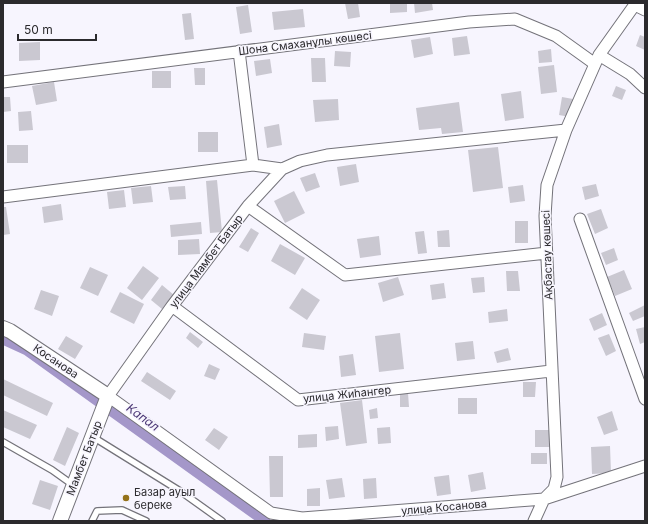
<svg xmlns="http://www.w3.org/2000/svg" width="648" height="524" viewBox="0 0 648 524" font-family="Inter,sans-serif">
<rect width="100%" height="100%" fill="#f7f5fe"/>
<g fill="none" stroke-linecap="round" stroke-linejoin="round">
<path stroke="#a497c9" stroke-width="11" d="M3 339 27 350 265 521"/>
</g>
<path fill="#cac8d1" d="M345 3H358L360 17 348 19Z
M390 3H407V12L390 13Z
M414 3H432L433 10 415 13Z
M248 5 252 32 240 34 236 7Z
M303 9 305 27 274 30 272 12Z
M191 13 194 39 185 40 182 14Z
M640 35 645 37V50L636 46Z
M467 36 470 54 454 56 452 38Z
M430 37 433 54 414 58 411 40Z
M40 42V60L19 61V43Z
M551 49 552 62 539 63 538 51Z
M335 51 351 52 350 67 334 66Z
M311 58H325L326 82H312Z
M270 59 272 73 256 76 254 61Z
M554 65 557 92 541 94 538 67Z
M194 68H205V85H195Z
M152 71H171V88H152Z
M54 82 57 101 36 105 32 86Z
M616 86 626 90 622 100 612 96Z
M521 91 524 118 505 121 501 94Z
M3 97H10L11 111 3 112Z
M562 97 573 99 570 117 559 115Z
M338 99 339 120 315 122 313 100Z
M459 102 463 132 442 134 441 128 419 130 416 108Z
M31 111 33 130 19 131 18 112Z
M279 124 282 145 267 148 264 127Z
M198 132H218V152H198Z
M7 145H28V163H7Z
M498 147 503 188 473 192 468 150Z
M356 164 359 182 340 186 337 167Z
M315 173 320 187 306 192 300 178Z
M217 180 222 232 210 233 206 181Z
M596 184 599 196 585 200 582 187Z
M523 185 525 201 510 203 508 187Z
M151 186 153 202 133 204 131 188Z
M185 186 186 199 170 200 168 187Z
M124 190 126 207 109 209 107 192Z
M294 191 305 213 285 223 274 201Z
M61 204 63 220 44 223 42 207Z
M3 207H6L10 234 3 235Z
M601 209 608 228 595 234 587 214Z
M515 221H528V243H515Z
M201 222 202 234 171 237 170 225Z
M251 228 259 233 248 252 239 247Z
M449 230 450 247H438L437 231Z
M424 231 427 253 418 254 415 232Z
M379 236 381 255 360 258 357 239Z
M199 239 200 254 178 255V240Z
M280 244 305 258 295 275 271 261Z
M614 248 618 260 606 265 601 253Z
M143 266 159 278 142 300 127 288Z
M90 267 108 275 98 296 80 288Z
M624 270 632 289 615 296 607 277Z
M506 271H518L520 291H507Z
M398 277 404 295 383 302 378 283Z
M484 277 485 292 473 293 471 278Z
M444 283 446 298 432 300 430 285Z
M162 285 174 295 162 309 151 300Z
M302 288 320 300 307 320 289 308Z
M41 290 59 296 52 316 34 309Z
M120 292 144 304 134 324 110 312Z
M645 305V316L633 321 629 313Z
M507 309 508 321 489 323 488 312Z
M602 313 607 325 594 331 589 319Z
M645 327V342L640 344 636 329Z
M190 332 203 342 198 348 186 338Z
M304 333 326 336 324 350 302 347Z
M400 333 404 369 379 372 375 336Z
M609 334 616 351 606 356 598 338Z
M66 336 83 346 75 359 58 349Z
M473 341 475 359 457 361 455 343Z
M508 348 511 360 497 363 494 352Z
M353 354 356 375 341 377 339 356Z
M209 364 220 369 215 380 204 376Z
M147 372 176 391 170 400 141 381Z
M3 379 53 403 47 416 3 395Z
M523 382H536L535 397H523Z
M400 393H408L409 407H400Z
M458 398H477V414H458Z
M362 400 367 443 346 446 340 403Z
M377 408 378 418 370 419 369 410Z
M3 410 37 425 30 439 3 427Z
M612 411 618 430 604 435 597 417Z
M338 426 339 439 326 441 325 427Z
M67 427 79 433 65 466 53 460Z
M390 427 391 443 378 444 377 428Z
M214 428 228 437 219 450 205 440Z
M535 430H550V447H535Z
M317 434V447L298 448V435Z
M610 446 611 473 592 474 591 447Z
M531 453H547V464H531Z
M269 456H283V497H270Z
M483 472 486 489 471 492 468 475Z
M449 475 451 494 437 496 434 477Z
M342 478 345 497 329 499 326 480Z
M376 478 377 498 364 499 363 479Z
M40 480 58 486 50 510 32 504Z
M320 488V506H307V489Z"/>
<g fill="none" stroke-linecap="round" stroke-linejoin="round">
<g stroke="#74737a" stroke-width="8">
<path id="service" d="M93 437 180 491 222 521
M3 442 52 470 73 485
M92 521 97 511 122 510 146 521"/>
</g>
<g stroke="#74737a" stroke-width="13">
<path id="minor" d="M635 5 645 10
M239 51 253 165
M599 55 630 74 645 88
M3 82 469 22 515 19 556 36 595 64
M566 130 327 155 300 161 282 169 248 206 172 306 108 396 271 513 302 518 544 499 645 466
M3 197 253 165 282 169
M248 206 345 275 547 253
M580 219 645 399
M172 306 298 400 551 371
M534 521 544 499 554 489 557 477 545 216 547 185 566 130 599 55 636 3"/>
</g>
<g stroke="#74737a" stroke-width="16">
<path id="tertiary" d="M3 328 10 331 108 396 60 521"/>
</g>
<use href="#service" stroke="#fff" stroke-width="5.5"/>
<use href="#minor" stroke="#fff" stroke-width="11"/>
<use href="#tertiary" stroke="#fff" stroke-width="14"/>
</g>
<circle fill="#94721a" stroke="#f7f5fe" stroke-width="1.5" cx="126" cy="498" r="4"/>
<g text-anchor="middle" dominant-baseline="central" stroke-width="3" stroke-linejoin="round" paint-order="stroke">
<g font-size="11" fill="#2b2a2d" stroke="#f7f5fe">
<text transform="translate(305 43) rotate(-7)">Шона Смаханұлы көшесі</text>
<text transform="translate(547 255) rotate(-92)">Ақбастау көшесі</text>
<text transform="translate(206 261) rotate(-53)">улица Мамбет Батыр</text>
<text transform="translate(56 361) rotate(34)">Косанова</text>
<text transform="translate(347 394) rotate(-6)">улица Жиhангер</text>
<text transform="translate(84 458) rotate(-69)">Мамбет Батыр</text>
<text transform="translate(444 507) rotate(-5)">улица Косанова</text>
</g>
<g font-size="11" fill="#2b2a2d" stroke="#f7f5fe" text-anchor="start">
<text x="134" y="492">Базар ауыл<tspan x="134" dy="13">береке</tspan></text>
</g>
<g font-size="12" font-style="italic" fill="#4a3674" stroke="#f7f5fe">
<text transform="translate(143 417) rotate(36)">Капал</text>
</g>
</g>
<rect width="648" height="524" fill="none" stroke="#2b2a2d" stroke-width="8"/>
<path d="M18 34v6h78v-6" fill="none" stroke="#2b2a2d" stroke-width="2"/>
<text x="24" y="34" font-size="12" fill="#2b2a2d" stroke="#f7f5fe" stroke-width="3" paint-order="stroke">50 m</text>
</svg>
